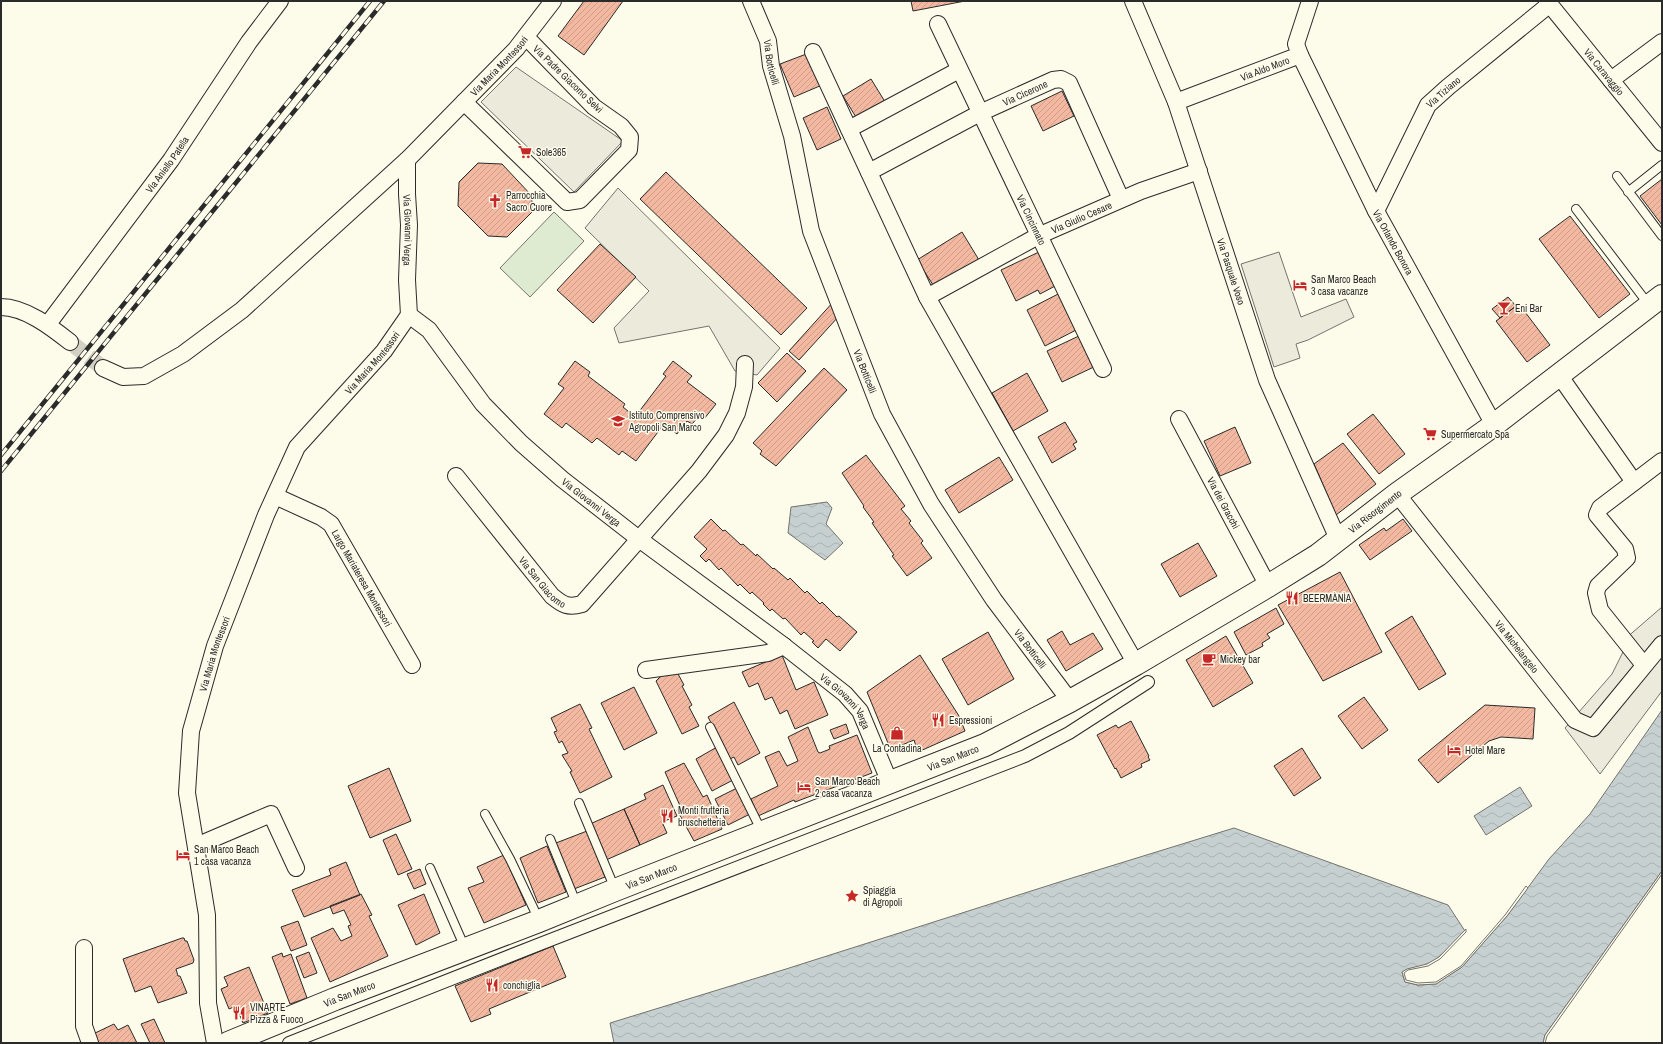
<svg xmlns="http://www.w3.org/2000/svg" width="1663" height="1044" viewBox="0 0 1663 1044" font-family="'Archivo Narrow',sans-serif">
<defs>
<pattern id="water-waves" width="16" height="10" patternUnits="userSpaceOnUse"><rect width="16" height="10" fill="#c7d0d0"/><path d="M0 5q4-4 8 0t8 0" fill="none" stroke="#abb3b3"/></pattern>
<pattern id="building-hatch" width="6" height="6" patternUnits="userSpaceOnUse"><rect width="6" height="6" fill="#f2b8a0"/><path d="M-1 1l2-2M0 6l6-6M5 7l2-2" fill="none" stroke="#d09e8a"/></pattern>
</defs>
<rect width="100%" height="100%" fill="#fdfbea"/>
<path fill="#deebd1" stroke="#74746e" d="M554 212 584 241 530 297 500 268Z"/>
<path fill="#eceadb" stroke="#74746e" d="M516 67 623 141 574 192 481 102Z
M618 188 780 348 757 375 735 371 709 326 619 343 614 328 649 291 585 228Z
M1279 252 1301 317 1346 299 1354 317 1308 340 1296 344 1300 358 1274 367 1241 264Z
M1662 607V691L1600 774 1565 728 1612 674 1623 652 1618 645Z"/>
<path fill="url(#water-waves)" stroke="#74746e" d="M827 502 832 508 826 524 843 543 825 560 788 533 791 507Z
M1662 710V871L1545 1035 1543 1043H614L610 1023 786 969 1072 878 1234 828 1448 905 1465 931C1454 942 1442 959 1426 965 1418 968 1410 967 1402 972L1405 982 1418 985 1436 984 1462 967 1507 916 1549 859 1590 814Z
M1520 787 1532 806 1486 835 1474 816Z"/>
<path fill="#fdfbea" stroke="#74746e" d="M1662 871V874L1547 1036 1545 1043H1543L1545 1035Z
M1526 886 1528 888 1507 916 1462 967 1436 984 1418 985 1405 982 1402 972 1407 969 1427 964 1439 957 1466 929V932L1440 959 1428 966 1408 970 1404 973 1406 980 1418 983 1436 982 1461 966 1505 915Z"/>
<path fill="url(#building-hatch)" stroke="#2b2b2b" d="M584 1H623L584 55 558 36Z
M911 1H965L913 11Z
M809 53 822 85 794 97 780 64Z
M871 79 887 105 859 122 843 96Z
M1062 91 1074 116 1043 131 1031 106Z
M827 107 841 139 817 150 803 118Z
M478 163 502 164 532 196V212L507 237 488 236 458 206 459 182Z
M666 172 807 308 781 335 640 199Z
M1662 179V225L1640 196Z
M1570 216 1630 294 1599 318 1539 239Z
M962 232 979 260 935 288 917 260Z
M600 244 636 277 593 323 557 290Z
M1041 251 1057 285 1040 294 1038 290 1016 301 1001 270Z
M1062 292 1080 328 1045 346 1027 310Z
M1508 297 1516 306 1500 318 1492 309Z
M834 301 839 316 799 360 789 351Z
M1519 304 1550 345 1527 362 1496 321Z
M1081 335 1096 366 1062 382 1047 351Z
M787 353 806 371 777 402 758 383Z
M575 361 590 372 588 376 625 404 623 407 635 417 666 376 663 374 673 361 692 376 687 382 716 404 704 419 699 416 692 424 687 421 677 434 664 424 636 461 622 451 619 455 597 438 592 443 566 423 562 428 544 414 564 388 558 384Z
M824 368 847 390 776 466 760 454 762 451 753 443Z
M1027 373 1048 411 1013 431 992 393Z
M1373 414 1405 454 1379 474 1347 434Z
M1065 422 1077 442 1073 444 1076 449 1052 463 1038 437Z
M1235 427 1251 463 1220 476 1204 441Z
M1343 443 1376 484 1336 515 1314 464Z
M866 455 905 506 901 509 911 521 909 523 923 541 921 543 932 558 907 576 892 556 894 555 872 523 874 522 863 507 864 506 842 473Z
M999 457 1013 480 959 513 945 490Z
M711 519 723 531 725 530 741 545 743 544 756 556 757 554 773 569 774 568 788 580 790 578 805 593 807 591 820 604 822 602 837 617 839 616 857 632 840 651 826 639 818 648 812 642 814 641 804 632 801 635 785 618 783 619 772 609 770 611 763 604 764 603 752 592 750 594 740 584 738 586 721 568 719 570 709 559 706 562 700 556 707 549 694 537Z
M1403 519 1412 531 1370 560 1359 545 1384 528 1386 531Z
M1198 543 1217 576 1180 597 1161 564Z
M1340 572 1382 652 1323 681 1278 605Z
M1276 608 1284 624 1267 634 1270 638 1262 643 1263 646 1246 655 1234 632Z
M1412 616 1446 674 1419 690 1385 633Z
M1062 631 1070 645 1093 633 1103 649 1066 671 1047 640Z
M988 632 1014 679 968 705 942 659Z
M1226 636 1253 683 1213 707 1186 660Z
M782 655 796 690 814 682 828 715 795 729 787 710 780 714 772 697 765 700 758 683 749 687 742 672Z
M920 655 959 716 965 731 918 752 914 740 902 745 898 749 893 750 890 748 867 692Z
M677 672 684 685 682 686 692 705 689 707 699 726 682 734 656 681 663 674Z
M634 687 657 733 624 750 601 703Z
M1364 697 1388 730 1362 749 1338 716Z
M734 702 760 753 738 765 734 757 730 759 708 717Z
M580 704 592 728 589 729 612 777 580 793 570 772 572 771 562 755 568 753 562 741 559 743 554 732 557 731 551 718Z
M1485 705 1535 708 1533 739 1501 737 1489 741 1438 783 1418 760Z
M1131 721 1149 756 1148 757 1150 760 1141 764 1142 767 1121 778 1116 768 1115 769 1097 735 1116 725 1118 728Z
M846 724 849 733 834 739 830 730Z
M808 727 818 752 820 753 830 749 829 746 857 735 872 773 795 802 794 800 758 816 751 799 778 786 765 757 779 751 787 766 798 761 788 737Z
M717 747 733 780 712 791 696 759Z
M1302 748 1321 778 1294 796 1274 766Z
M684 763 703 797 707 795 722 829 694 841 677 810 681 808 665 772Z
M389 768 411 821 370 838 348 786Z
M663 785 677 816 662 822 667 833 640 845 624 809 646 799 644 794Z
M737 788 750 814 728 825 715 799Z
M624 809 640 845 606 860 590 824Z
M587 831 605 877 574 889 556 843Z
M396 834 412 869 398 875 383 840Z
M547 846 566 892 538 903 520 858Z
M504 855 526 905 484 923 468 888 484 882 477 867Z
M346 862 360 895 304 917 292 890 331 875 329 869Z
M420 869 426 884 414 889 407 874Z
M361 894 372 915 369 916 388 956 330 982 311 938 333 928 341 941 352 936 348 926 351 925 344 910 333 914 330 906Z
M424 894 440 933 416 945 398 905Z
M298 921 307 945 291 951 281 927Z
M182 938H184L185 941H187L194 960 193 963 176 969 178 976H180L187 993 158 1003 151 986 135 992 123 959Z
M553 946 566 977 489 1009 491 1014 471 1022 455 986Z
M309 952 317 973 304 978 296 957Z
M282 953 283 957 291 954 307 998 290 1004 272 957Z
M249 967 268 1013 243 1023 236 1006 229 1009 221 989 228 986 224 977Z
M154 1019 165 1043H150L141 1024Z
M114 1024 118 1030 128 1025 137 1043H98L93 1034Z"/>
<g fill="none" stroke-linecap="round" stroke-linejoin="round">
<path stroke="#d3d1c4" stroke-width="16" stroke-dasharray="16 8" stroke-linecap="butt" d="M70 342 103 368"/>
<g stroke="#2b2b2b" stroke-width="10">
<path id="service" d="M1617 176 1662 236
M1628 192 1662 165
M1576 209 1649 305
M710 727 762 832
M579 803 615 889
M485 814 510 859 539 920
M550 839 577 905
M430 868 465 948"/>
</g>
<g stroke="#2b2b2b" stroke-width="14">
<path id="pedestrian" d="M289 1043 540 944 1025 756 1069 733 1148 682"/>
</g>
<g stroke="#2b2b2b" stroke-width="18">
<g id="minor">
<path id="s1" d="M751 1 768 41 771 66 792 136 811 231 882 414 931 504 994 600 1070 701"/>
<path id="s2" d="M1133 1 1176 102 1267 380 1338 539"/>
<path id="s3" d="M1547 1 1662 143"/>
<path id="s4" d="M938 24 1103 369"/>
<path d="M813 52 927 297 1136 664"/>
<path id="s5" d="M1300 55 1376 211 1494 425"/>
<path d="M1611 80 1662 42"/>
<path d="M464 102 567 202 580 200 629 150 630 137 621 126 594 107 526 37"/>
<path id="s6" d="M1176 102 1300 55 1296 44 1310 1"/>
<path d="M849 129 959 70"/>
<path id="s7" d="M407 160V194L409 225 407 280 409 315 429 330 483 404 521 443 562 479 639 539 784 646 845 694 860 711 890 783"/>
<path id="s8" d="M869 172 980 113 1053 80 1061 79 1069 83 1121 199"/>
<path id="s9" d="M1376 211 1428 105 1448 87 1550 4"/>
<path id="s10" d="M927 297 1038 236 1141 191 1199 171"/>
<path d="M1 307C25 307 51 327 70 342"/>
<path id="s11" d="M48 324 171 160 249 42 280 1"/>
<path id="s12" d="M103 368 123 377 144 376 183 354 242 310 407 160 516 49 553 1"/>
<path d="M1559 375 1634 482"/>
<path id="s13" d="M1179 419 1268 586"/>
<path id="s14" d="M456 476 552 596C563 605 568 608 582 604L699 471 726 435 737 413 744 387 745 364"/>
<path id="s15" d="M1397 494 1575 720 1593 728 1662 644"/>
<path id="s16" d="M275 496 321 517 331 524 412 665"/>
<path d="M1644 665 1600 610 1596 593 1598 586 1627 558 1625 549 1597 515 1600 508 1662 461"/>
<path d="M646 670 768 653 784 646"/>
<path d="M196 846 271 814 296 868"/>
<path d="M84 948V1026L90 1043"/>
<path id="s17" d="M215 1043 208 1003 207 915 187 793 191 731 215 646 266 515 297 447 384 351 409 315"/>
</g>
</g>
<g stroke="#2b2b2b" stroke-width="24">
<g id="secondary">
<path id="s18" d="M228 1043 335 999 539 921 615 890 985 745 1070 701 1136 664 1268 586 1318 555 1397 494 1494 425 1662 296"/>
</g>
</g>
<use href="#service" stroke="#fdfbea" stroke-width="8"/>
<use href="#pedestrian" stroke="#fdfbea" stroke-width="12"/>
<use href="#minor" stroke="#fdfbea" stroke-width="16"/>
<use href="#secondary" stroke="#fdfbea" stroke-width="22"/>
<g stroke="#2b2b2b" stroke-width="4.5">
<path id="rail" d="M1 455 370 1
M1 471 384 1"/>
</g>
<use href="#rail" stroke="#fdfbea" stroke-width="3" stroke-dasharray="9" stroke-linecap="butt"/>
</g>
<defs>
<g id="supermarket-bare" transform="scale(1.08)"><path d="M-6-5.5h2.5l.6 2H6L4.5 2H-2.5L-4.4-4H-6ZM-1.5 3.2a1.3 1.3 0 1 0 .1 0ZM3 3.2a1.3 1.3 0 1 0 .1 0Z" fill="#c62828" stroke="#fdfbea" stroke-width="2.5" paint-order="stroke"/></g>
<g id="church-bare" transform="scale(1.08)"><path d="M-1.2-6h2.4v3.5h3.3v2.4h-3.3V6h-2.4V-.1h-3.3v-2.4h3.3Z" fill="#c62828" stroke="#fdfbea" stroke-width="2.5" paint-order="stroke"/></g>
<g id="hotel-bare" transform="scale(1.08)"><path d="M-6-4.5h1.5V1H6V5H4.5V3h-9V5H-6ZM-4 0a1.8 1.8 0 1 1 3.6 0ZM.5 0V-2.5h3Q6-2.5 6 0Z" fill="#c62828" stroke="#fdfbea" stroke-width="2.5" paint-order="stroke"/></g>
<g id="bar-bare" transform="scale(1.08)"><path d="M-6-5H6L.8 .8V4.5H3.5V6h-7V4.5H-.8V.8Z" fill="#c62828" stroke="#fdfbea" stroke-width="2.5" paint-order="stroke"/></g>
<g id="school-bare" transform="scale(1.08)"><path d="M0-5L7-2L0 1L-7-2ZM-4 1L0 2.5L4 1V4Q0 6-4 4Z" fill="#c62828" stroke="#fdfbea" stroke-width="2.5" paint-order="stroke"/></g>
<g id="restaurant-bare" transform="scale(1.08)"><path d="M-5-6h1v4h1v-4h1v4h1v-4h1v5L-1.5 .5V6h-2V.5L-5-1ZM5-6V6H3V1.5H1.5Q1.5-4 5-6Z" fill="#c62828" stroke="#fdfbea" stroke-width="2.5" paint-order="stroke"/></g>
<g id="cafe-bare" transform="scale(1.08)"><path d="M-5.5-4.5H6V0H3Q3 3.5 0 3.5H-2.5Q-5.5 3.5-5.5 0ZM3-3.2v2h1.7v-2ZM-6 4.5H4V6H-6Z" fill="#c62828" stroke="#fdfbea" stroke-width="2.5" paint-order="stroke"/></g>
<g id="shop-bare" transform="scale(1.08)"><path d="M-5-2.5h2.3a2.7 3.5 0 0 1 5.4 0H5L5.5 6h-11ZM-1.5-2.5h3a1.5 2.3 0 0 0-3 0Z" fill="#c62828" stroke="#fdfbea" stroke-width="2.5" paint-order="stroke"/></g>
<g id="sight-bare" transform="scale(1.08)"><path d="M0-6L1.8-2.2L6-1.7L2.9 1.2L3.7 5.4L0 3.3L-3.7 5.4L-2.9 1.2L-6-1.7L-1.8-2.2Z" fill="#c62828" stroke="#fdfbea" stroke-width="2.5" paint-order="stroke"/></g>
</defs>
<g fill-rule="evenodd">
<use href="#supermarket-bare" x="525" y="152"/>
<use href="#church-bare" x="495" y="201"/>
<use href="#hotel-bare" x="1300" y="285"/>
<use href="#bar-bare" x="1504" y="308"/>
<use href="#school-bare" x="618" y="421"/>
<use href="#supermarket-bare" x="1430" y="434"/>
<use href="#restaurant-bare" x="1292" y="598"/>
<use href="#cafe-bare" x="1209" y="659"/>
<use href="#restaurant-bare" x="938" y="720"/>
<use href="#shop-bare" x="897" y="733"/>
<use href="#hotel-bare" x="1454" y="750"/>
<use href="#hotel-bare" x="804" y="787"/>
<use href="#restaurant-bare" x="667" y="816"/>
<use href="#hotel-bare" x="183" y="855"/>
<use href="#sight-bare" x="852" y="896"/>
<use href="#restaurant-bare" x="492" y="985"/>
<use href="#restaurant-bare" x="239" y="1013"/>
</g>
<g text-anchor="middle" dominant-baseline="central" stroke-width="3" stroke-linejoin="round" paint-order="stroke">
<g font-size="10" fill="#2b2b2b" stroke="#fdfbea">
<text stroke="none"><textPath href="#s1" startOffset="65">Via Botticelli</textPath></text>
<text stroke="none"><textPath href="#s12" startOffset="516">Via Maria Montessori</textPath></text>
<text stroke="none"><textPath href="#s6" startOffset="95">Via Aldo Moro</textPath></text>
<text stroke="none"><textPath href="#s3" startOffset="91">Via Caravaggio</textPath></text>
<text transform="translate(568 79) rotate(44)">Via Padre Giacomo Selvi</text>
<text stroke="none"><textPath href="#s8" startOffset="175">Via Cicerone</textPath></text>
<text stroke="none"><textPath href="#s9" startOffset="138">Via Tiziano</textPath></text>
<text stroke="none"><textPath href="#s11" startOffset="199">Via Aniello Patella</textPath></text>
<text stroke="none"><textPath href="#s10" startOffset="174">Via Giulio Cesare</textPath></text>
<text stroke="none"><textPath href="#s4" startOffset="217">Via Cincinnato</textPath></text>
<text stroke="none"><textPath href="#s7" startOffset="70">Via Giovanni Verga</textPath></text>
<text stroke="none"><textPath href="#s5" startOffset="209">Via Orlando Bonora</textPath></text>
<text stroke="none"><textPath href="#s2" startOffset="288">Via Pasquale Voso</textPath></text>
<text stroke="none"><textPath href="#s17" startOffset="731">Via Maria Montessori</textPath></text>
<text stroke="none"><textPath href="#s1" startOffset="389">Via Botticelli</textPath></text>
<text stroke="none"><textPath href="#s7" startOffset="418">Via Giovanni Verga</textPath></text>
<text stroke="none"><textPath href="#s13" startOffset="95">Via dei Gracchi</textPath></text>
<text stroke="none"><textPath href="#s18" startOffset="1269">Via Risorgimento</textPath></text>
<text stroke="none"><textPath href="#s16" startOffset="125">Largo Mariateresa Montessori</textPath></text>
<text stroke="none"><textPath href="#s14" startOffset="137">Via San Giacomo</textPath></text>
<text stroke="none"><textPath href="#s15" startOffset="194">Via Michelangelo</textPath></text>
<text stroke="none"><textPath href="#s1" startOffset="713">Via Botticelli</textPath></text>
<text stroke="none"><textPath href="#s17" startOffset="395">Via Maria Montessori</textPath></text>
<text stroke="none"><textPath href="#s7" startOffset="742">Via Giovanni Verga</textPath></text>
<text stroke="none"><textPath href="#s18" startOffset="779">Via San Marco</textPath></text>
<text stroke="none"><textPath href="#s18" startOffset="455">Via San Marco</textPath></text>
<text stroke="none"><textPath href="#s18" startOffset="131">Via San Marco</textPath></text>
</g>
<g font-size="10" fill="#2b2b2b" stroke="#fdfbea" text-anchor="start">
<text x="536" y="152">Sole365</text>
<text x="506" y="195">Parrocchia<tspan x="506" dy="12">Sacro Cuore</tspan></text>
<text x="1311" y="279">San Marco Beach<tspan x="1311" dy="12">3 casa vacanze</tspan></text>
<text x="1515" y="308">Eni Bar</text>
<text x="629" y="415">Istituto Comprensivo<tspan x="629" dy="12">Agropoli San Marco</tspan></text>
<text x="1441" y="434">Supermercato Spa</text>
<text x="1303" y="598">BEERMÀNÌA</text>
<text x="1220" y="659">Mickey bar</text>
<text x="949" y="720">Espressioni</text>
<text x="897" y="748" text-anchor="middle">La Contadina</text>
<text x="1465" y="750">Hotel Mare</text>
<text x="815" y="781">San Marco Beach<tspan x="815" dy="12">2 casa vacanza</tspan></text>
<text x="678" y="810">Monti frutteria<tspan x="678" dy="12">bruschetteria</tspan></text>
<text x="194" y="849">San Marco Beach<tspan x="194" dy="12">1 casa vacanza</tspan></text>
<text x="863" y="890">Spiaggia<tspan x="863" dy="12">di Agropoli</tspan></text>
<text x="503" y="985">conchiglia</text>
<text x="250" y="1007">VINARTE<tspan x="250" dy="12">Pizza &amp; Fuoco</tspan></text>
</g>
</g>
<rect width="1663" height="1044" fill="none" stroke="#2b2b2b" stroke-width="4"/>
</svg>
